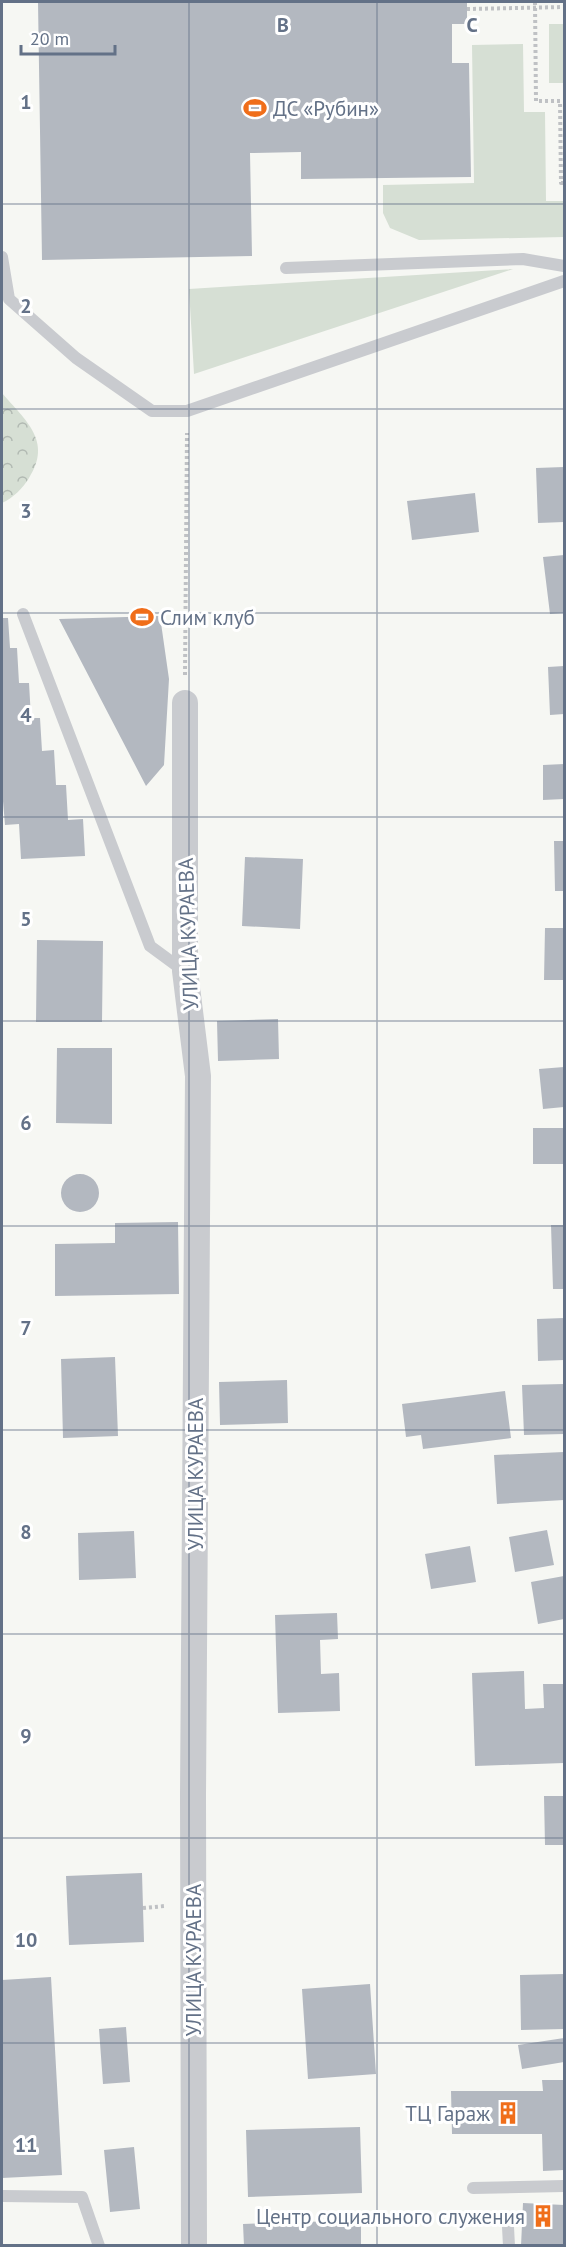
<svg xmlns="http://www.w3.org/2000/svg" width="566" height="2247" viewBox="0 0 566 2247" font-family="'PT Sans',sans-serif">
<defs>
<pattern id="forest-crowns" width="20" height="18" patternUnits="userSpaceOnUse" patternTransform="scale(1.5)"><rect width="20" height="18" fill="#d6dfd4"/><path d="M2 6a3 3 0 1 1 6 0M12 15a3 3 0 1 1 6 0" fill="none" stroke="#b1b9b2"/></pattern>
</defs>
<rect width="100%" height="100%" fill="#f6f7f3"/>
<path fill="#d6dfd4" d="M549 24H564V83H549Z
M523 44 524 112H545L546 201H564V237L419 240 390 228 383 213V185L474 183 472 45Z
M513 269 194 374 189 289Z"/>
<path fill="url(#forest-crowns)" d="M2 393C25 420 53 441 29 478 23 488 13 498 2 503Z"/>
<path fill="#b3b8c0" d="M38 2H467V24H452V63H469L471 177 301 179V152L250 153 252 256 42 260Z
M564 467V522L538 523 536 468Z
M475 493 479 532 412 540 407 501Z
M564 555V613L550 614 543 557Z
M160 616 169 679 164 765 146 786 59 619Z
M2 618H8L10 648H17L19 683H29L31 718H40L42 751 54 750 56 785H66L68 820 83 819 85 856 21 859 19 824 5 825 2 789Z
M564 666V714L550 715 548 667Z
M564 764V799L543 800V765Z
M554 841H564V891H555Z
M245 857 303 859 300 929 242 926Z
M545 928H564V980H544Z
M37 940 103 941 102 1022H36Z
M278 1019 279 1059 218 1061 217 1021Z
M57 1048H112V1124L56 1123Z
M564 1067V1107L543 1109 539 1069Z
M533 1128H564V1164H533Z
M61 1193a19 19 0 1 1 38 0a19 19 0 1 1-38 0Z
M178 1222 179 1294 55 1296V1244L115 1243V1223Z
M551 1225H564V1289H553Z
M564 1318V1360L538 1361 537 1319Z
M115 1357 118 1436 63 1438 61 1359Z
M287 1380 288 1423 220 1425 219 1382Z
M564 1384V1434L524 1435 522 1385Z
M505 1391 511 1438 423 1449 421 1435 406 1437 402 1404Z
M564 1452V1500L497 1504 494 1455Z
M547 1530 554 1565 515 1572 509 1537Z
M134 1531 136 1578 79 1580 78 1533Z
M470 1546 476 1582 431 1589 425 1554Z
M564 1576V1619L538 1624 531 1582Z
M337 1613 338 1639 320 1640 321 1674 339 1673 340 1711 278 1713 275 1615Z
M524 1671 525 1709 544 1708 543 1684H564V1763L475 1766 472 1673Z
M544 1796H564V1845H545Z
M142 1873 144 1942 69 1945 66 1876Z
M564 1974V2029L521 2030 520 1975Z
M51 1977 62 2175 2 2178V1980Z
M370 1984 376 2074 308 2079 302 1989Z
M126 2027 130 2082 103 2084 99 2029Z
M564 2038V2062L522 2069 518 2045Z
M542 2080H564V2170L543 2171 542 2134H452L451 2091H543Z
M360 2127 362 2193 248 2197 246 2130Z
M134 2147 140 2209 110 2212 104 2150Z
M523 2203 564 2205V2246H521Z
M361 2220V2246H244L243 2224Z"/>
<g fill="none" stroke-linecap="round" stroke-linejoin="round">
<path stroke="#bfc1c4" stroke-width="4" stroke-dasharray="3 3" stroke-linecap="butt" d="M535 2 536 101H560L561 183H564
M467 9 564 7
M185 675 187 433
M143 1908 165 1906"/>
<path stroke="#c9cbcf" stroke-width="12" d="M2 257 9 299 76 358 152 411H187L564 281
M286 268 523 259 564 266
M23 614 150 946 184 971
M473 2188 564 2186
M2 2196 82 2197 99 2246
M508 2227 509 2246"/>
<path stroke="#c9cbcf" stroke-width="26" d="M185 703V971L198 1076 193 1795 194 2246"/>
</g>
<path fill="none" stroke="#637187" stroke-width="1.5" stroke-opacity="0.55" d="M189 2V2246M377 2V2246M2 204H564M2 409H564M2 613H564M2 817H564M2 1021H564M2 1226H564M2 1430H564M2 1634H564M2 1838H564M2 2043H564"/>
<defs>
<g id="stadium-bare" transform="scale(1.8)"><path d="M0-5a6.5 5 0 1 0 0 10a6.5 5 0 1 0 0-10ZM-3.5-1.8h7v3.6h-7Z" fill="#f06e1a" stroke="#fff" stroke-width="2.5" paint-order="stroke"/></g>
<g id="building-bare" transform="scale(1.8)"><path d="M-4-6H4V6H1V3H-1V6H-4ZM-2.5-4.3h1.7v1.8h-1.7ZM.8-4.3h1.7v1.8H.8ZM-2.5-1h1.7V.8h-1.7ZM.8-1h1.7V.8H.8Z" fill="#f06e1a" stroke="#fff" stroke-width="2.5" paint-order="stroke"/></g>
</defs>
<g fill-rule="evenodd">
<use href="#stadium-bare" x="255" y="108"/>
<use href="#stadium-bare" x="142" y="617"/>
<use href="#building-bare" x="508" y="2113"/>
<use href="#building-bare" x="543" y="2216"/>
</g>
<g text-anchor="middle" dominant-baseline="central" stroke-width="6" stroke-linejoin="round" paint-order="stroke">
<g font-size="21" fill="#637187" stroke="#fff" text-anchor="start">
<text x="273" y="108">ДС «Рубин»</text>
<text x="160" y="617">Слим клуб</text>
<text x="490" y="2113" text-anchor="end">ТЦ Гараж</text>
<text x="525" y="2216" text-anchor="end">Центр социального служения</text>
</g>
<g font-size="21" fill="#637187" stroke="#fff">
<text transform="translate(188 934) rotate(-92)">УЛИЦА КУРАЕВА</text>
<text transform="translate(195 1474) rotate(-90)">УЛИЦА КУРАЕВА</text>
<text transform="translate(193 1960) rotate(-90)">УЛИЦА КУРАЕВА</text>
</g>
</g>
<g font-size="20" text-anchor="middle" font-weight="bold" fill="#637187" stroke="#fff" stroke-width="6" stroke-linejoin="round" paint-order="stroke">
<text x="283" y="32">B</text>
<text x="472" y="32">C</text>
<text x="26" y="109">1</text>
<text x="26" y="313">2</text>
<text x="26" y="518">3</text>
<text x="26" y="722">4</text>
<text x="26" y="926">5</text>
<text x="26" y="1130">6</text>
<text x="26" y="1335">7</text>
<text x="26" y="1539">8</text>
<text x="26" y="1743">9</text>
<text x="26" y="1947">10</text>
<text x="26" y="2152">11</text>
</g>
<rect width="566" height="2247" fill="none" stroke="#637187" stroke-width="6"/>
<path d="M21 45v9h94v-9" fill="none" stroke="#637187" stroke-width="3"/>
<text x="30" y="45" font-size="18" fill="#637187" stroke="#ffffff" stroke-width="4.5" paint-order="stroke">20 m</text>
</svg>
